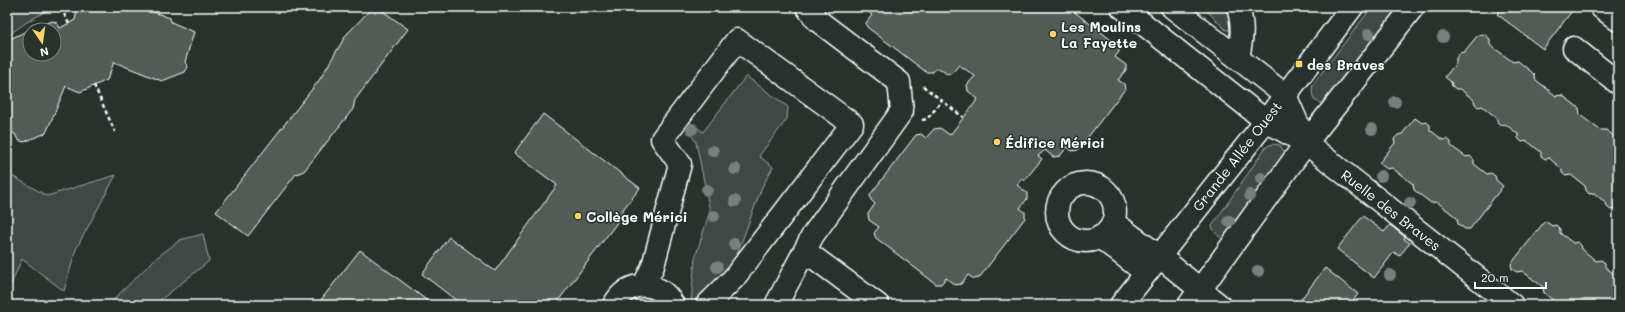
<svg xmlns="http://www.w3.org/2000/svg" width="1625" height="312" viewBox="0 0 1625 312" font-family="Mali,sans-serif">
<rect width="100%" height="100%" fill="#26332d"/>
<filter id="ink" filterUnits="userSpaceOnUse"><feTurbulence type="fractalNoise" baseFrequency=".025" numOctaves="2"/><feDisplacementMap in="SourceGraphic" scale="8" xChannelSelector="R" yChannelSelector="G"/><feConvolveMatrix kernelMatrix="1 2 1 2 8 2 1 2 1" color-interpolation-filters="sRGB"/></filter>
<g filter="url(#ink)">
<path fill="#3e4944" stroke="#9ea4a2" d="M7 7H53L27 22 7 36Z
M1203 7H1229L1231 20V30H1226Z
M1372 7H1405L1328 104 1320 103 1314 100 1312 92 1313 84Z
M746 76 788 107 787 119 759 156 773 167 762 187 733 265 691 303 695 258 710 211 696 142 689 131 688 121 703 132Z
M1272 144 1280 145 1288 158 1224 239C1218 236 1214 233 1212 226L1266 147Z
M7 173 47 196 116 175 76 249 64 291 22 259 7 293Z
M203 234 209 261 158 302 160 305H108L155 259 180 240Z"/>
<path fill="#515c57" stroke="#fff" fill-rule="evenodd" d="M82 7H140L170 18 171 22 194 32 185 62 188 67 185 72 162 81 114 62 107 80 80 92 66 86 46 133 24 142 18 140 15 134 7 130V50L12 38 31 29 32 25 39 22 43 24 53 21 57 23 60 28 75 20 77 10ZM30 30H54V54H30Z
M373 7H377L408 29 355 100 353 109 304 171 296 174 248 236 216 212 320 79 346 35Z
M862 7H1022L1025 10 1027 7H1068L1119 46V52L1115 57 1126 65V70L1118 80 1124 84 1125 89 1078 150 1072 151 1067 147 1060 156 1053 157 1045 150 1038 156 1042 159 1024 181 1022 178 1017 185 1027 193V199L1020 208 1025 212V218L979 278 974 279 968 275 961 284 955 285 946 278 941 284H936L876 238 874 233 879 227 869 220 868 214 875 204 871 200 870 195 916 135 921 134 926 138 934 129 940 128 950 135 978 99 968 91 967 85 975 76 959 65 952 73 947 74 937 67 933 72H926L867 27 866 23 872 15Z
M1503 7H1575L1543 49 1497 14Z
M1484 34 1490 39V45L1513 62 1518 61 1534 74 1536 80 1556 96 1562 95 1579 108 1580 115 1600 130H1606L1618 139V212L1615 209 1611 210 1607 207 1606 203 1594 193 1589 194 1586 190 1585 186 1571 175 1566 176 1562 173V169L1549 158 1545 159 1541 156V152L1527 141 1522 142 1518 138V134L1505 124 1501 125 1497 122V118L1482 106 1478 107 1475 104 1474 100 1460 89H1456L1452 86 1451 82 1445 77 1456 63V58L1460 53 1464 52 1478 35Z
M543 114 640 188 624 208 616 224 555 305H462L422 274 449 237 495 271 557 185 514 153Z
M1415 118 1422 123 1426 122 1430 125V130L1443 140 1447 139 1451 142V146L1466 157 1470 156 1474 160V164L1487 174 1491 173 1495 176 1496 180 1503 186 1470 229H1465L1458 224 1457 218 1437 202 1431 203 1414 190 1413 184 1392 168 1387 169 1379 163 1395 143 1394 139 1398 135 1402 134Z
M1363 216 1384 232 1390 225 1405 237 1404 239 1410 243 1399 256 1394 252 1374 278 1337 249Z
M1545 221 1552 226 1556 225 1560 229V233L1573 243 1577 242 1581 245 1582 249 1596 261 1601 260 1605 263V267L1618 277V305H1559L1544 293 1543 287 1522 271 1517 272 1512 269 1511 264Z
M360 250 433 305H317Z
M1325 268 1358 294 1350 305H1301L1298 303Z"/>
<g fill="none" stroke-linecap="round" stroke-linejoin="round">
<g stroke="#fff" stroke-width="25">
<path id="minor" d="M1122 7 1266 121 1306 143 1512 305
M1172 7 1285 95 1306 143
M1238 7C1244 27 1242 38 1238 58
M1601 7 1618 20
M1574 48 1618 83
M1057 212a29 29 0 1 1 58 0a29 29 0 1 1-58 0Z
M1113 222 1159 256 1219 305
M1100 237 1146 273
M805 251 878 305
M644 285 653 266 680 164 662 139 737 40 852 124 734 278 707 305
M614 305C628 279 659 279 673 305
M780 305 777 303 813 235 902 111 899 82 817 20 807 7"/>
</g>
<g stroke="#fff" stroke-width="25">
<path id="major" d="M1121 305 1266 121 1352 7
M1189 305 1306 143 1413 7"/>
</g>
<path stroke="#fff" stroke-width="2.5" stroke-dasharray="4 3" stroke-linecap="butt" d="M69 24 64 14 73 7
M94 85 115 132
M923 86 963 117
M922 120 927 119 942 101"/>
<use href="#minor" stroke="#26332d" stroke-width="22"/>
<use href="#major" stroke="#26332d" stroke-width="22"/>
</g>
<g fill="#78807d">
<circle cx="1369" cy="34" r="6"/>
<circle cx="1443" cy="37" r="6"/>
<circle cx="1395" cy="102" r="6"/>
<circle cx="692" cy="129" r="6"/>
<circle cx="1372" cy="129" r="6"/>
<circle cx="713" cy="151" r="6"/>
<circle cx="735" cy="169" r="6"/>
<circle cx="1381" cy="176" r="6"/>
<circle cx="1261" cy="178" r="6"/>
<circle cx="707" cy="190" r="6"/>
<circle cx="1250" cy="195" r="6"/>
<circle cx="735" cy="201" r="6"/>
<circle cx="1410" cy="203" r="6"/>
<circle cx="714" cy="216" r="6"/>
<circle cx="1229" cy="221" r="6"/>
<circle cx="734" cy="244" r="6"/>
<circle cx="717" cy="267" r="6"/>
<circle cx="1258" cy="271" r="6"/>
<circle cx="1390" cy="275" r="6"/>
</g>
</g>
<g fill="#ffd166" stroke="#26332d" stroke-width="1.5">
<circle cx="1053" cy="34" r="4"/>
<rect x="1295" y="60" width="8" height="8" rx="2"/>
<circle cx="997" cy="142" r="4"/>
<circle cx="578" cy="216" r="4"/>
</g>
<g text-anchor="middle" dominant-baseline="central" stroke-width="3" stroke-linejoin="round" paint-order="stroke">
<g font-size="14" font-weight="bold" fill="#fff" stroke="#26332d" text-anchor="start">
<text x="1061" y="26">Les Moulins<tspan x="1061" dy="16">La Fayette</tspan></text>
<text x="1307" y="64">des Braves</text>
<text x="1005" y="142">Édifice Mérici</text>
<text x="586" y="216">Collège Mérici</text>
</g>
<g font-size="14" fill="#fff" stroke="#26332d">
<text transform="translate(1237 156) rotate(-52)">Grande Allée Ouest</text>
<text transform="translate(1391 210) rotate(38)">Ruelle des Braves</text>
</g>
</g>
<rect width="1625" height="312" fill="none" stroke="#26332d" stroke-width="24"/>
<rect x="12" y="12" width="1601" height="288" fill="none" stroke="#fff" stroke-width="1.5" filter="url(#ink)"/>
<g transform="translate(42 42) rotate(167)"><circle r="19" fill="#26332d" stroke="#7d8581"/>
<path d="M0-3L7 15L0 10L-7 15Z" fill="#ffd166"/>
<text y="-6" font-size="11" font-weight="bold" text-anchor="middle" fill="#ffffff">N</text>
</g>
<path d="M1475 282v6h71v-6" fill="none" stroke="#ffffff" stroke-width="2"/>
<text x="1481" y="282" font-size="12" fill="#ffffff" stroke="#26332d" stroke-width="3" paint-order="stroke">20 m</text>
</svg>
